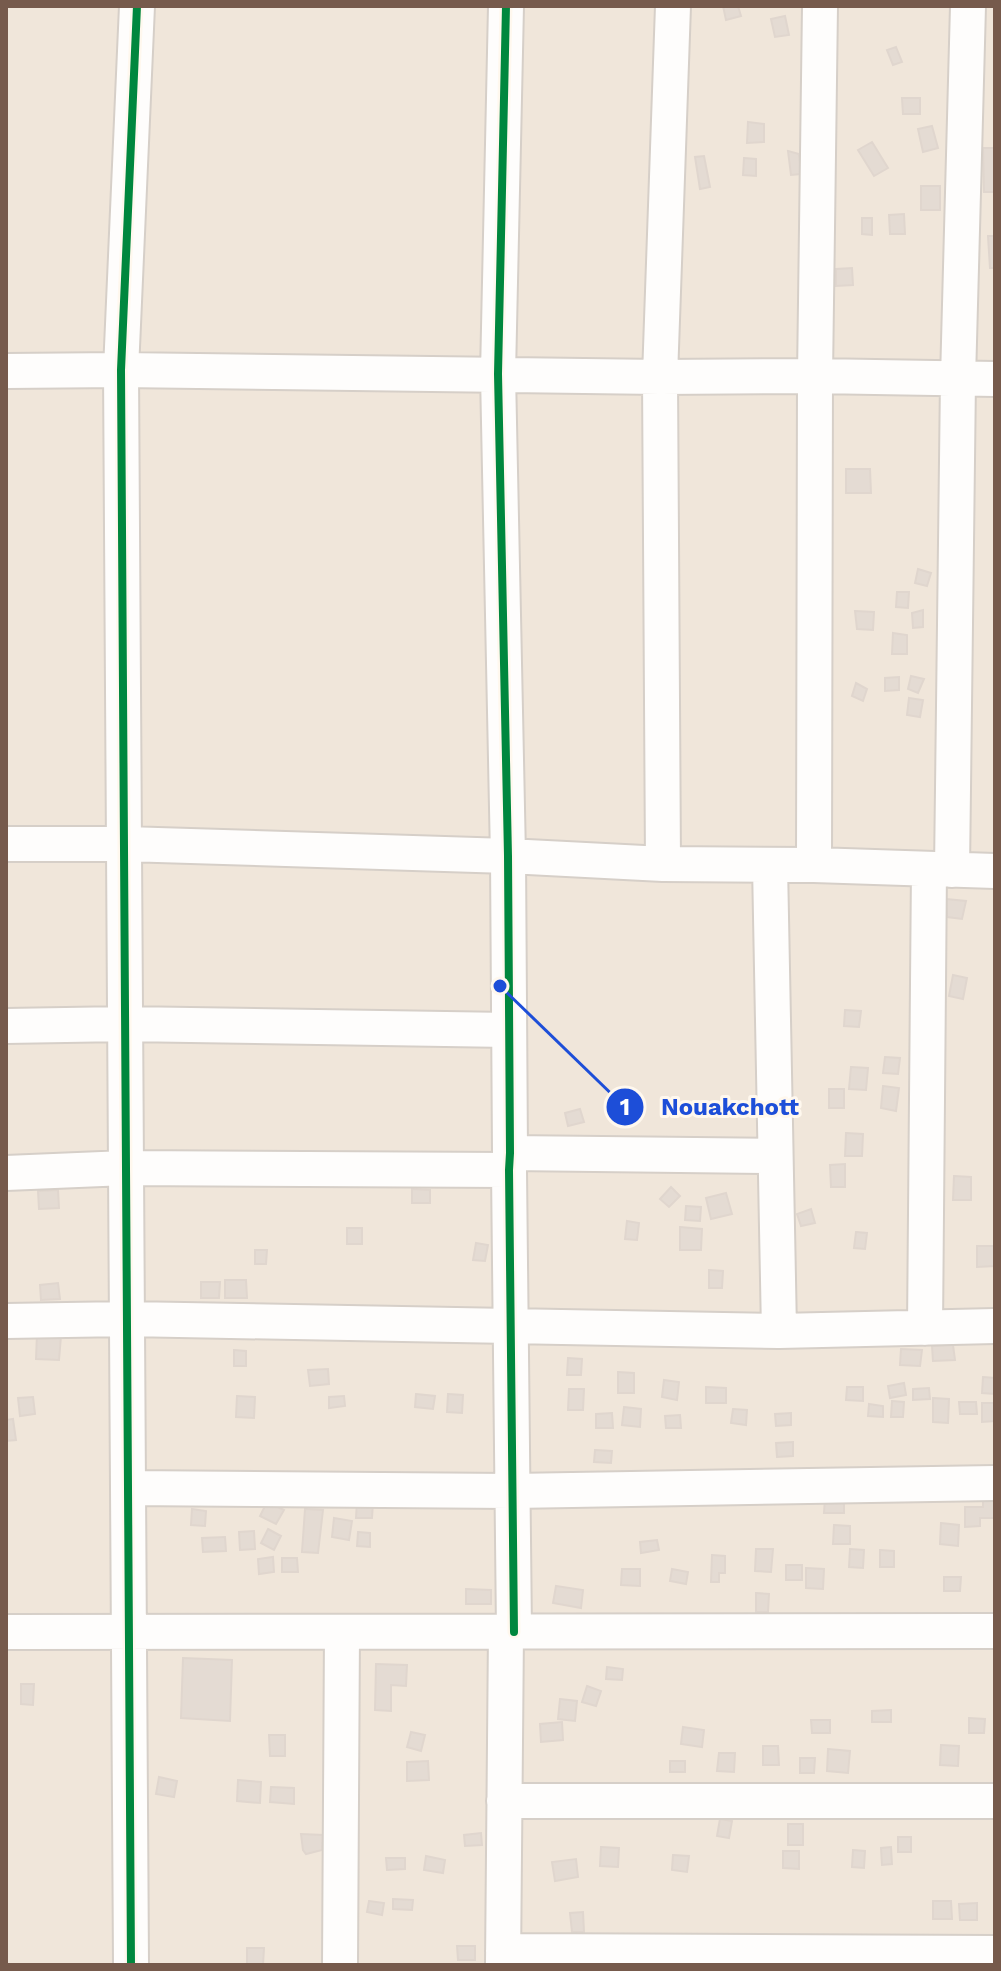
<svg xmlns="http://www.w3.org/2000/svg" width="1001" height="1971" viewBox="0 0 1001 1971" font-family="'Work Sans',sans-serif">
<rect width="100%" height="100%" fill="#f7f3ec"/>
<path fill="#f0e6da" d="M6 6H995V1965H6Z"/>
<path fill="#e4dbd3" stroke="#e0d6ce" stroke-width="2" d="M723 6H738L741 16 726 20Z
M785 16 789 35 775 37 771 19Z
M896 47 902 62 893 65 887 50Z
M902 98H920V114H903Z
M748 122 764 124V142L747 143Z
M932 126 938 148 923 152 918 129Z
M872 142 888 168 874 176 858 150Z
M983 148H995V192H984Z
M788 151 799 154 801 174 791 175Z
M704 156 710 187 700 189 695 157Z
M744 158 756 159V176L743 175Z
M921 186H940V210H921Z
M904 214 905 234H890L889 215Z
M862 218H872V235L862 234Z
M988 236H995V268H990Z
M852 268 853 285 836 286V269Z
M846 469H870L871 493H846Z
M918 569 931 573 927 586 915 583Z
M897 592H909L908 608 896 607Z
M923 610V627L913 628 912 613Z
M855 611 874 612 873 630 857 629Z
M893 633 907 635V654H892Z
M911 676 924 679 918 693 908 689Z
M899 677V690L885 691V678Z
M856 683 867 689 863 701 852 696Z
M909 698 923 700 920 717 907 715Z
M946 899 966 901 962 919 947 917Z
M953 975 967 978 963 999 949 996Z
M845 1010 861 1011 859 1027 844 1026Z
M885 1057 900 1058 898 1074 883 1073Z
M851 1067 868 1068 866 1090 849 1089Z
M883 1086 899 1088 896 1111 881 1108Z
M829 1089H844V1108H829Z
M580 1109 584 1122 568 1126 565 1113Z
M846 1133 863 1134 862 1156H845Z
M845 1164V1187H831L830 1165Z
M954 1176 971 1177V1200H953Z
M671 1187 680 1196 669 1207 660 1199Z
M412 1189 430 1190V1203H412Z
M58 1190 59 1208 39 1209 38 1191Z
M726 1193 732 1214 711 1219 706 1198Z
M686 1206 701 1207 700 1221 685 1220Z
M811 1209 815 1223 801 1226 797 1214Z
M627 1221 639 1223 637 1240 625 1239Z
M680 1227 702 1229 701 1250H680Z
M347 1228H362V1244H347Z
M856 1232 867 1233 865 1249 854 1248Z
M476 1243 488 1245 485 1261 473 1260Z
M977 1246H995V1266L977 1267Z
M255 1250H267L266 1264H255Z
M709 1270 723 1271 722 1288H709Z
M225 1280H246L247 1298H225Z
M201 1282H220L219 1298H201Z
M58 1283 60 1299 41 1300 40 1285Z
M37 1334 61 1336 59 1360 36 1359Z
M953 1345 955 1360 933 1361 932 1346Z
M901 1349 922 1350 920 1366 900 1365Z
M234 1350 246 1351V1366H234Z
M568 1358 582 1359 581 1375H567Z
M328 1369 329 1384 310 1386 308 1370Z
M618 1372 634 1373V1393H618Z
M983 1377 995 1378V1394L982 1393Z
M664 1380 679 1382 677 1400 662 1397Z
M904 1383 906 1395 890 1398 888 1386Z
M706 1387 726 1388V1403H706Z
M847 1387H863V1401L846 1400Z
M929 1388 930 1399 913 1400V1389Z
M569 1389H584L583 1410H568Z
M416 1394 435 1396 433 1409 415 1407Z
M448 1394 463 1395 462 1413 447 1412Z
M237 1396 255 1397 254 1418 236 1417Z
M344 1396 345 1406 329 1408V1397Z
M33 1397 35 1414 20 1416 18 1398Z
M933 1398 949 1399 948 1423 933 1422Z
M892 1401 904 1402 903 1417H891Z
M959 1402H976L977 1414H960Z
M982 1403H995V1421L982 1422Z
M869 1404 883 1406V1417L868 1416Z
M624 1407 641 1409 640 1427 622 1425Z
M733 1409 747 1410 746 1425 731 1423Z
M612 1413 613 1428H596V1414Z
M791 1413V1425L776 1426 775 1414Z
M680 1415 681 1428H666L665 1416Z
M13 1419 16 1440 6 1441V1420Z
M793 1442V1456L777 1457 776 1443Z
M595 1450 612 1451 611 1463 594 1462Z
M825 1498 844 1499V1513H824Z
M357 1501 373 1502 372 1518H356Z
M983 1501H995V1518H980V1526L965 1527V1507H983Z
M267 1502 284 1510 276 1524 260 1516Z
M192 1509 206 1511 205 1526 191 1525Z
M305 1509 323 1510 318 1553 302 1552Z
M334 1518 352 1521 349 1540 332 1537Z
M941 1523 959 1525 958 1546 940 1544Z
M834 1525 850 1526V1544H833Z
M268 1529 281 1536 274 1550 261 1543Z
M254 1531 255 1549 240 1550 239 1532Z
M358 1532 370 1533V1547L357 1546Z
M225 1537 226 1551 203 1552 202 1538Z
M657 1540 659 1550 641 1553 640 1542Z
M756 1549H773L771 1572 755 1571Z
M850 1549 864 1550 863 1568 849 1567Z
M880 1550 894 1551V1567H880Z
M712 1555 725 1556V1573H719V1582H711Z
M273 1557 274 1572 259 1574 258 1559Z
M282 1558H297L298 1572H282Z
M786 1565H802V1580H786Z
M806 1568 824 1569 823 1589 806 1588Z
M622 1569H640V1586L621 1585Z
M672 1569 688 1572 686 1584 670 1581Z
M944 1577H961L960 1591H944Z
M556 1586 583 1590 581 1608 553 1603Z
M466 1589 491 1590V1604H466Z
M756 1593 769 1594 768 1612H756Z
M183 1658 232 1660 230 1721 181 1718Z
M376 1664 407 1665 406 1686 391 1685V1711L375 1710Z
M607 1667 623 1669 622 1680 606 1679Z
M21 1684H34L33 1705 21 1704Z
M587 1686 601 1691 596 1706 582 1702Z
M560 1699 577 1701 575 1721 558 1719Z
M891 1710V1722H872V1711Z
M969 1718 985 1719 984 1733H969Z
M811 1720H830V1733H812Z
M562 1722 563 1740 541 1742 540 1724Z
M683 1727 704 1730 702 1747 681 1744Z
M411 1732 425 1735 421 1751 407 1747Z
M269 1735H285V1756H270Z
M941 1745 959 1746 958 1766 940 1765Z
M763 1746H778L779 1765H763Z
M828 1749 850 1751 848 1773 827 1771Z
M719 1753H735L734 1772 717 1771Z
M800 1758H815L814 1773H800Z
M428 1761 429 1780 407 1781V1762Z
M670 1761H685V1772H670Z
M159 1777 177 1781 174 1797 156 1794Z
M238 1780 261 1782 260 1803 237 1801Z
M271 1787 294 1788V1804L270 1802Z
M720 1819 732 1821 729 1838 717 1836Z
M788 1824H803V1845H788Z
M481 1833 482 1845 465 1846 464 1835Z
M301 1834 323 1835 322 1850 306 1854 303 1850Z
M898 1837H911V1852H898Z
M601 1847 619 1848 618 1867 600 1866Z
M891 1847 892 1864 882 1865 881 1848Z
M853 1850 865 1851 864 1868 852 1867Z
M783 1851H799V1869L783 1868Z
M673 1855 689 1856 687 1872 672 1870Z
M426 1856 445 1860 443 1873 424 1870Z
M386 1858H405V1869L387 1870Z
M576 1859 578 1877 555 1881 552 1862Z
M393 1899 413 1900 412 1910 393 1909Z
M369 1901 384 1903 382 1915 367 1912Z
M933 1901H951L952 1919H933Z
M977 1903V1920H960L959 1904Z
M583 1912 584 1932H572L570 1913Z
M457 1946H475V1960H458Z
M247 1948H264L263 1965H247Z"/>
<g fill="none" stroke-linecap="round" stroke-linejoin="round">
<g stroke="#d6cfc8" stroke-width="38">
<path id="minor" d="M506 6 498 374 508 856 510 1153 509 1170 514 1632
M6 371 121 370 660 377 815 376 995 379
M6 844H125L508 856 663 864 814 865 995 871
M663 864 660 377 673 6
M770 865 779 1331
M814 865 815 376 820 6
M952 870 958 379 968 6
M6 1026 125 1024 509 1030
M510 1153 775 1156
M6 1173 126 1168 509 1170
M6 1321 127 1319 779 1331 995 1326
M925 1328 929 869
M128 1488 513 1491 995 1483
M6 1632 995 1631
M504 1801H995
M503 1951 995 1953
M131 1965 121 370 137 6
M340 1965 342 1632
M503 1965 506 1631"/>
</g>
<use href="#minor" stroke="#fefdfc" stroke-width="34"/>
<g stroke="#fff8ee" stroke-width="13">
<path id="cycleway" d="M506 6 498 374 508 856 510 1153 509 1170 514 1632
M131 1965 121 370 137 6"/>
</g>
<use href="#cycleway" stroke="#00873e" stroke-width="8"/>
</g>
<path fill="none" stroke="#1d4ed8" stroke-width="3" d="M500 986L625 1107"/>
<g fill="#1d4ed8" stroke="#fff8ee" stroke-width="3">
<circle cx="500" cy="986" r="8"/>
<circle cx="625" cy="1107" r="20"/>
</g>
<g font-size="24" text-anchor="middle" font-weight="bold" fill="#fff">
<text x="625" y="1115">1</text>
</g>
<g font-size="24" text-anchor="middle" font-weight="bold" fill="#1d4ed8" stroke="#fff8ee" stroke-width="6" stroke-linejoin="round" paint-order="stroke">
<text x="730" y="1115">Nouakchott</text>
</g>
<rect width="1001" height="1971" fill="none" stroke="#765a4c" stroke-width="16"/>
</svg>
